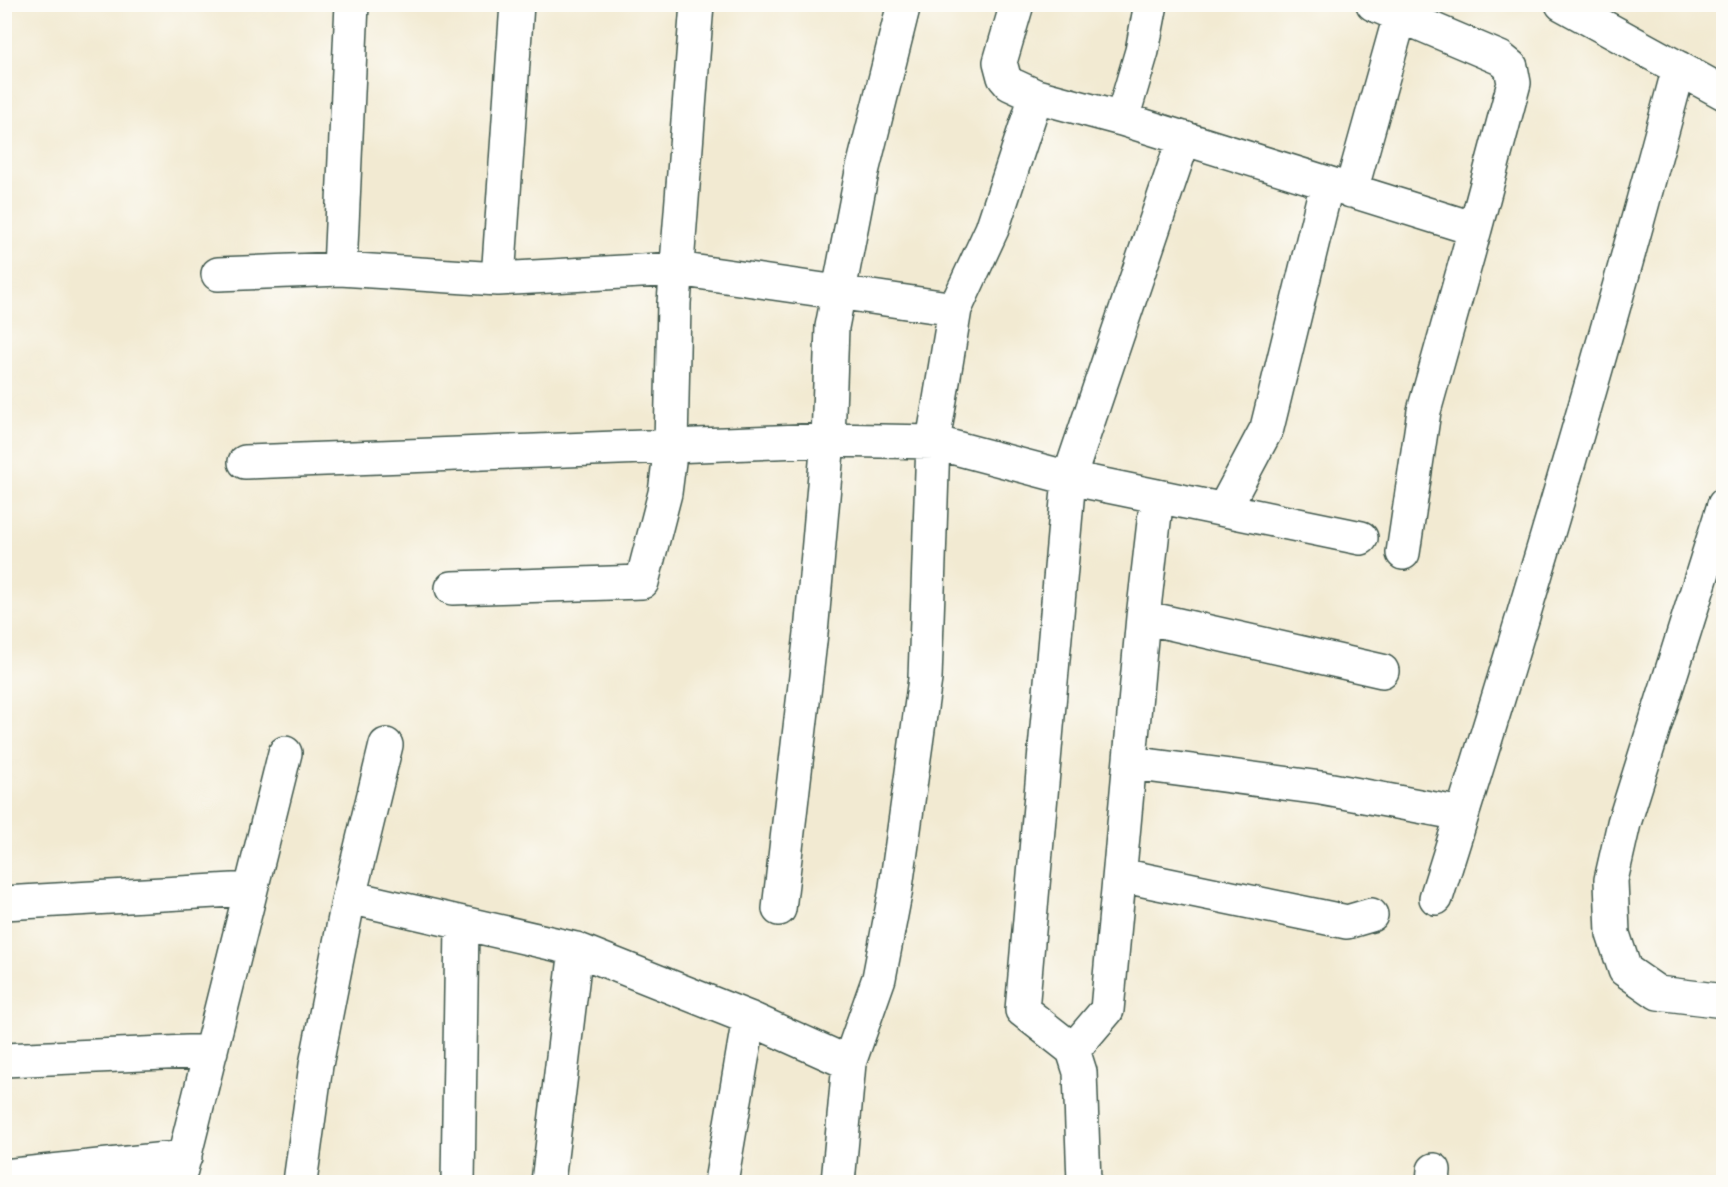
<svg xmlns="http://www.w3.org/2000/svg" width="1728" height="1187" viewBox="0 0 1728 1187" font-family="'Balsamiq Sans',sans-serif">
<rect width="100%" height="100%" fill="#fdfcf7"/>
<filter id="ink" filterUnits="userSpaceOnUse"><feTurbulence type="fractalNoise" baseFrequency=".0167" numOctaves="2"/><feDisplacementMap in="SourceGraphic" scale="12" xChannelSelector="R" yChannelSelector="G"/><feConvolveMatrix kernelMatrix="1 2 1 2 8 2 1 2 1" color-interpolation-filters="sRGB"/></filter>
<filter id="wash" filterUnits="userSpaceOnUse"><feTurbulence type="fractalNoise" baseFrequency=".008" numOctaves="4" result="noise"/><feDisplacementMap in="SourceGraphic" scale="24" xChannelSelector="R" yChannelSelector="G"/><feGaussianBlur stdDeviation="1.35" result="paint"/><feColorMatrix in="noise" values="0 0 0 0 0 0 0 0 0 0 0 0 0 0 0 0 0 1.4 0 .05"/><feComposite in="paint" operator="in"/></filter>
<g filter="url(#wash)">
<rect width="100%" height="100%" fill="#f2ead2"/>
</g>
<g filter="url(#ink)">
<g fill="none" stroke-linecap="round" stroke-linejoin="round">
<g stroke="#3f574c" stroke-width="36">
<path id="minor" d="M697 4 674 303 671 446 828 440 933 442 1069 478 1361 538
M1017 4 1000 62 1004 77 1010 84 1036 96 1122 119
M1151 4 1142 51 1122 119 1475 229 1514 83 1511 67 1500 58 1373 4
M1562 4 1724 93
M1351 191 1400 16
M340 269 352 4
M218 274 340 269 498 279 677 269 955 309
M498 279 517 4
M245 462 671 446 665 493 642 582 452 588
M1724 505 1624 823 1611 880 1613 934 1625 970 1658 993 1724 1001
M1224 509 1267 428 1327 183
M1403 553 1424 411 1475 229
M1143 617 1382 671
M1131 763 1321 788 1462 814
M1120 875 1347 922 1371 915
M349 897 576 949 749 1018 849 1063
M1436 898C1523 623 1605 347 1679 68
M4 903 251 889
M779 909 811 633 828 440 832 327 862 172 904 4
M1073 1050 1107 1010 1143 617 1157 496
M4 1060 211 1051
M4 1176 185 1157
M178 1182 285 753
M300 1182 316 1065 349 897 386 745
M458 1182 462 925
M548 1182 576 949
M721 1182 749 1018
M838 1182 849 1063 879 978 895 894 925 679 933 442 955 309 992 229 1036 96
M1084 1182 1080 1072 1073 1050 1022 1010 1069 478 1184 138
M1433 1182 1434 1170"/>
</g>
<use href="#minor" stroke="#fff" stroke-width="33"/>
</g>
</g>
<rect width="1728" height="1187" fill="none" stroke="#fdfcf7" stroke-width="24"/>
</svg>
